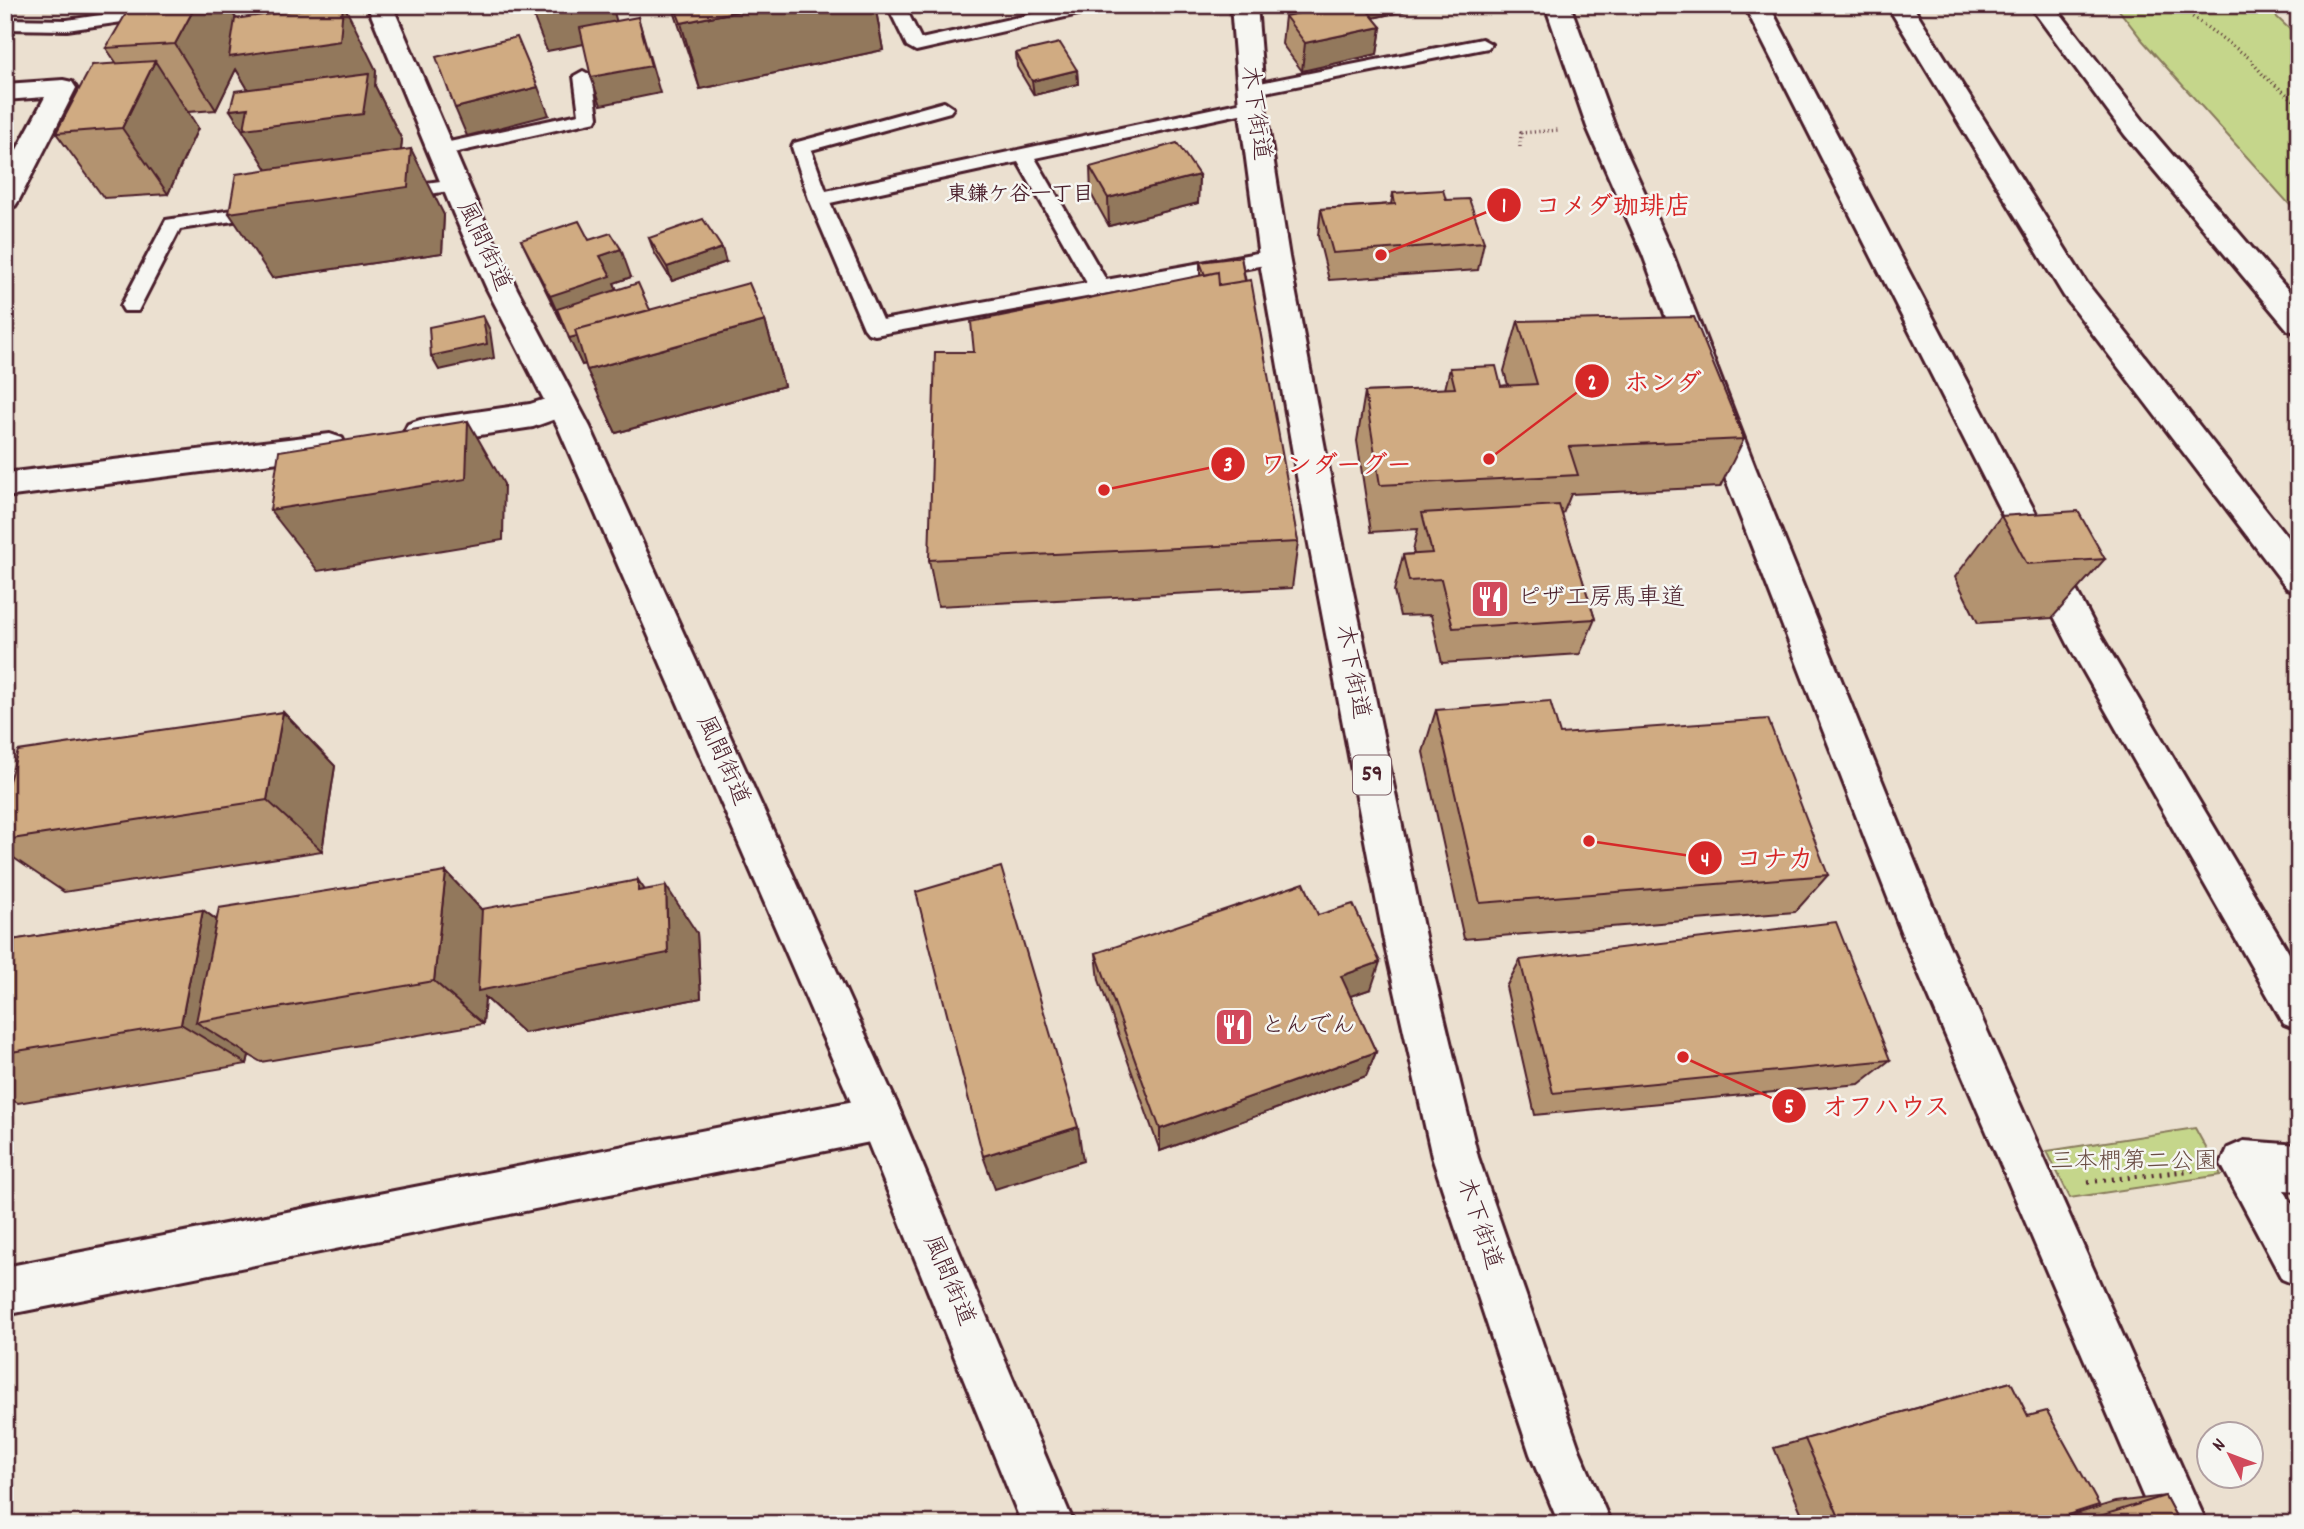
<svg xmlns="http://www.w3.org/2000/svg" width="2304" height="1529" viewBox="0 0 2304 1529" font-family="Dekko,'Klee One',sans-serif">
<rect width="100%" height="100%" fill="#ebe0d0"/>
<filter id="ink" filterUnits="userSpaceOnUse"><feTurbulence type="fractalNoise" baseFrequency=".0143" numOctaves="2"/><feDisplacementMap in="SourceGraphic" scale="14" xChannelSelector="R" yChannelSelector="G"/><feConvolveMatrix kernelMatrix="1 2 1 2 8 2 1 2 1" color-interpolation-filters="sRGB"/></filter>
<g filter="url(#ink)">
<path fill="#c5d68b" stroke="#887a5b" stroke-width="2" d="M2115 5H2264L2299 38V215L2143 41Z
M2195 1128 2221 1175 2070 1198 2047 1151Z"/>
<g fill="none" stroke-linecap="round" stroke-linejoin="round">
<g stroke="#4a1f2b" stroke-width="6">
<path id="lane" d="M167 5H212L204 10 67 30 5 29V19L67 20Z
M887 5H904L921 39 1072 5H1104L1096 10 916 51 907 46Z
M1482 39 1491 44 1488 48 1250 95 1241 90 1250 85Z
M583 71 592 76 598 117 596 121 440 156 431 150 440 144 579 114 574 76Z
M1252 100 1261 106 1258 110 1035 158 1106 280 1274 250 1281 252 1284 257 1281 262 875 335 868 333 864 328 809 199 792 147 794 143 944 102 953 108 950 112 811 150 826 191ZM1018 162 1087 283 882 320 830 203Z
M455 179 462 181 465 185 462 189 397 199 390 197 387 193 390 189 397 187Z
M266 205 273 207 276 211 273 215 180 229 138 311H124L121 306 166 220Z"/>
</g>
<g stroke="#4a1f2b" stroke-width="6">
<path id="street" d="M1545 5H1570L1615 127 1673 255 1755 467 1944 934 2207 1524H2155L1902 934 1721 467 1643 255 1587 127Z
M1744 5H1769L2094 624 2299 970V1030L2284 1024 2068 644Z
M1887 5H1912L2086 282 2299 552V592L2287 588 2064 296Z
M2029 5H2054L2145 123 2299 303V333L2288 330 2125 135Z
M63 80 72 82 76 88 19 200 15 206 5 209V172L45 97 5 100V84Z
M561 394 572 397 577 405 572 413 533 427 420 444 408 440 404 432 408 424 420 420 530 404Z
M330 434 342 438 346 446 342 454 5 497V473Z
M880 1096 896 1102 902 1118 896 1134 880 1140 5 1315V1267Z
M2244 1141 2299 1145V1191L2284 1190 2299 1216V1286L2282 1279 2221 1164 2228 1148Z"/>
</g>
<g stroke="#4a1f2b" stroke-width="6">
<path id="secondary" d="M367 5H392L482 215 517 289 590 427 896 1102 1074 1524H1022L861 1125 558 427 487 289 454 215Z"/>
</g>
<g stroke="#4a1f2b" stroke-width="6">
<path id="primary" d="M1231 5H1257L1265 106 1289 257 1341 534 1427 946 1478 1157 1579 1449 1611 1524H1559L1530 1454 1432 1157 1385 946 1307 534 1259 257 1239 106Z"/>
</g>
<path stroke="#4a1f2b" stroke-width="3.5" stroke-dasharray="1 3.5" stroke-linecap="butt" d="M2187 5 2190 15 2248 57 2264 76 2299 104
M1520 147 1521 133 1558 130"/>
<path stroke="#4a1f2b" stroke-width="5" stroke-dasharray="2 6" stroke-linecap="butt" d="M2088 1182 2194 1170"/>
<use href="#lane" fill="#f6f6f2" fill-rule="evenodd"/>
<use href="#street" fill="#f6f6f2" fill-rule="evenodd"/>
<use href="#secondary" fill="#f6f6f2" fill-rule="evenodd"/>
<use href="#primary" fill="#f6f6f2" fill-rule="evenodd"/>
</g>
<path fill="#b39370" stroke="#4a1f2b" stroke-width="2" d="M228 5 236 18 376 70 375 86 402 140 401 150 444 215 442 253 272 278 267 169 248 89 236 69 216 110 188 112 198 128 168 194 104 198 56 133 117 64 106 48Z
M672 5H875L883 50 700 89Z
M1306 5H1406L1405 11 1373 18 1381 27 1377 54 1302 71 1282 44 1285 16 1307 12 1306 10Z
M1016 53 1077 70 1078 84 1034 95 1017 67Z
M1090 167 1199 175 1198 203 1109 226 1091 194Z
M1393 193 1446 200 1484 242 1478 270 1329 280 1318 236 1321 209 1391 204Z
M649 238 726 262 672 281 654 252Z
M521 240H589L631 277 614 283 617 290 650 310 765 321 784 386 616 433 585 364 582 365 563 323H562L534 267Z
M1241 257 1298 542 1292 588 938 606 929 560 974 352 1200 276V262Z
M1518 321 1744 439 1720 487 1571 494 1562 516 1595 619 1580 654 1442 663 1431 615 1400 616 1394 591 1403 555 1414 554 1413 550 1418 529 1371 532 1357 441 1365 392 1445 389 1450 368 1501 386 1508 385 1504 371Z
M2001 516 2105 559 2052 618 1978 623 1955 577Z
M1436 710 1560 734 1828 875 1795 912 1464 939 1423 752Z
M283 712 335 766 322 851 64 892 5 852V794Z
M446 872 482 910 645 890 697 933 701 998 524 1033 485 997 483 1024 261 1062 249 1055 247 1064 18 1103 5 1097V941L203 910 217 920Z
M1318 915 1371 989 1350 996 1376 1052 1366 1076 1160 1151 1099 980 1096 953Z
M1520 960 1890 1060 1859 1084 1535 1115 1506 987Z
M2011 1382 2039 1524H1806L1774 1448Z
M2165 1496 2180 1524H2043L2115 1502Z"/>
<path fill="#92785b" stroke="#4a1f2b" stroke-width="2" d="M196 5H228L249 41 344 5 376 70 375 86 402 140 398 180 271 176 230 110 248 108 268 123 236 69 216 110 175 44Z
M529 5H612L621 37 547 51Z
M768 5H875L883 50 700 89 681 23Z
M1315 5H1325L1323 19 1314 21Z
M1333 5H1406L1405 11 1330 27Z
M638 17 660 93 601 105 591 77Z
M1381 27 1377 54 1302 71 1305 43Z
M155 61 198 128 168 194 122 128Z
M1077 70 1078 84 1034 95 1032 81Z
M538 87 549 115 467 136 455 108Z
M411 149 444 215 442 253 272 278 229 213Z
M1199 175 1198 203 1109 226 1108 198Z
M722 248 726 262 672 281 667 267Z
M621 249 631 277 614 283 622 303 562 323 550 296 600 256Z
M651 312 662 339 582 365 569 338Z
M483 316 490 330 494 358 439 370 431 356Z
M765 321 784 386 616 433 587 370Z
M468 421 504 484 503 540 318 571 270 510Z
M283 712 335 766 322 851 267 800Z
M446 872 491 920 638 891V880L667 922 666 886 697 933 701 998 524 1033 485 997 483 1024 434 981Z
M203 910 265 956 196 1022 249 1055 247 1064 181 1024Z
M1380 962 1371 989 1333 1002 1341 976Z
M1376 1052 1366 1076 1160 1151V1129Z
M1078 1127 1083 1161 995 1189 983 1156Z"/>
<path fill="#d0ab82" stroke="#4a1f2b" stroke-width="2" d="M131 5H196L175 44 106 48Z
M331 5H343L340 41 229 57 235 19Z
M674 5H768L681 23Z
M1338 5H1363L1381 27 1305 43 1285 16Z
M638 17 651 66 591 77 580 28Z
M517 37 538 87 455 108 436 57Z
M1060 43 1077 70 1032 81 1016 53Z
M155 61 122 128 56 133 92 65Z
M369 74 363 114 244 129 248 108 230 110 235 91Z
M1177 143 1199 175 1108 198 1090 167Z
M411 149 408 187 229 213 236 174Z
M1443 190 1446 200 1469 199 1484 242 1333 253 1321 209 1395 204 1393 193Z
M703 219 722 248 667 267 649 238Z
M579 221 589 240 611 233 621 249 600 256 611 276 550 296 521 240Z
M1241 257 1245 281 1219 285 1218 272 1205 275 1200 262Z
M1218 272 1219 285 1251 280 1298 542 929 560 935 352H974L971 322Z
M638 283 650 310 575 330 577 336 569 338 557 309Z
M749 283 765 321 587 370 575 330Z
M483 316 487 344 431 356 429 327Z
M1694 317 1744 439 1569 447 1578 475 1380 485 1365 392 1455 388 1450 368 1496 366 1501 386 1537 384 1518 321Z
M468 421 466 479 270 510 279 451Z
M1559 505 1595 619 1453 628 1441 579 1409 581 1403 555 1432 553 1422 513Z
M2078 511 2105 559 2027 564 2001 516Z
M1550 701 1560 734 1768 719 1828 875 1480 903 1436 710Z
M283 712 267 800 5 840V794L18 751Z
M1001 867 1078 1127 983 1156 916 892Z
M446 872 434 981 196 1022 219 908Z
M638 880V891L666 886 668 953 478 991 482 909Z
M1304 883 1318 915 1353 904 1380 962 1341 976 1376 1052 1160 1129 1096 953Z
M203 910 181 1024 5 1053V941Z
M1836 922 1890 1060 1553 1093 1520 960Z
M2011 1382 2028 1416 2047 1411 2099 1505 2039 1524H1842L1805 1439Z
M2165 1496 2180 1524H2074Z"/>
</g>
<defs>
<g id="restaurant-square" transform="scale(2.0125)"><rect x="-9" y="-9" width="18" height="18" rx="4" fill="#d1495b" stroke="#f6f6f2"/><path d="M-5-6h1v4h1v-4h1v4h1v-4h1v5L-1.5 .5V6h-2V.5L-5-1ZM5-6V6H3V1.5H1.5Q1.5-4 5-6Z" fill="#fff"/></g>
</defs>
<g fill-rule="evenodd">
<use href="#restaurant-square" x="1490" y="599"/>
<use href="#restaurant-square" x="1234" y="1027"/>
</g>
<g text-anchor="middle" dominant-baseline="central" stroke-width="5" stroke-linejoin="round" paint-order="stroke">
<g font-size="21" font-weight="bold" fill="#4a1f2b" stroke="#f6f6f2">
<text x="1020" y="196">東鎌ケ谷一丁目</text>
</g>
<rect fill="#f6f6f2" stroke="#7e6067" stroke-width="2" x="1353" y="755.5" width="38" height="39" rx="5"/>
<g font-size="23" font-weight="bold" fill="#4a1f2b">
<text x="1372" y="775">59</text>
</g>
<g font-size="24" fill="#4a1f2b" stroke="#f6f6f2">
<text transform="translate(1254 113) rotate(82)">木下街道</text>
<text transform="translate(483 247) rotate(65)">風間街道</text>
<text transform="translate(1351 672) rotate(79)">木下街道</text>
<text transform="translate(722 761) rotate(66)">風間街道</text>
<text transform="translate(1478 1224) rotate(71)">木下街道</text>
<text transform="translate(948 1281) rotate(67)">風間街道</text>
</g>
<g font-size="24" fill="#4a1f2b" stroke="#f6f6f2" text-anchor="start">
<text x="1517" y="599">ピザ工房馬車道</text>
<text x="1261" y="1027">とんでん</text>
</g>
<g font-size="24" fill="#694d43" stroke="#f6f6f2">
<text x="2134" y="1163">三本椚第二公園</text>
</g>
</g>
<path fill="none" stroke="#d62828" stroke-width="2.5" d="M1381 255L1504 205M1489 459L1592 381M1104 490L1228 464M1589 841L1705 858M1683 1057L1789 1106"/>
<g fill="#d62828" stroke="#f6f6f2" stroke-width="2.5">
<circle cx="1381" cy="255" r="7"/>
<circle cx="1489" cy="459" r="7"/>
<circle cx="1104" cy="490" r="7"/>
<circle cx="1589" cy="841" r="7"/>
<circle cx="1683" cy="1057" r="7"/>
<circle cx="1504" cy="205" r="18"/>
<circle cx="1592" cy="381" r="18"/>
<circle cx="1228" cy="464" r="18"/>
<circle cx="1705" cy="858" r="18"/>
<circle cx="1789" cy="1106" r="18"/>
</g>
<g font-size="21" text-anchor="middle" font-weight="bold" fill="#fff">
<text x="1504" y="212">1</text>
<text x="1592" y="389">2</text>
<text x="1228" y="471">3</text>
<text x="1705" y="866">4</text>
<text x="1789" y="1113">5</text>
</g>
<g font-size="26" text-anchor="middle" font-weight="bold" fill="#d62828" stroke="#f6f6f2" stroke-width="5" stroke-linejoin="round" paint-order="stroke">
<text x="1613" y="214">コメダ珈琲店</text>
<text x="1663" y="391">ホンダ</text>
<text x="1336" y="473">ワンダーグー</text>
<text x="1775" y="867">コナカ</text>
<text x="1886" y="1115">オフハウス</text>
</g>
<rect width="2304" height="1529" fill="none" stroke="#f6f6f2" stroke-width="28"/>
<rect x="14" y="14" width="2276" height="1501" fill="none" stroke="#4a1f2b" stroke-width="2.5" filter="url(#ink)"/>
<g transform="translate(2230 1455) rotate(312)"><circle r="33" fill="#f6f6f2" stroke="#b1a0a2" stroke-width="2"/>
<path d="M0-5L12 26L0 18L-12 26Z" fill="#d1495b"/>
<text y="-10" font-size="19" font-weight="bold" text-anchor="middle" fill="#4a1f2b">N</text>
</g>
</svg>
